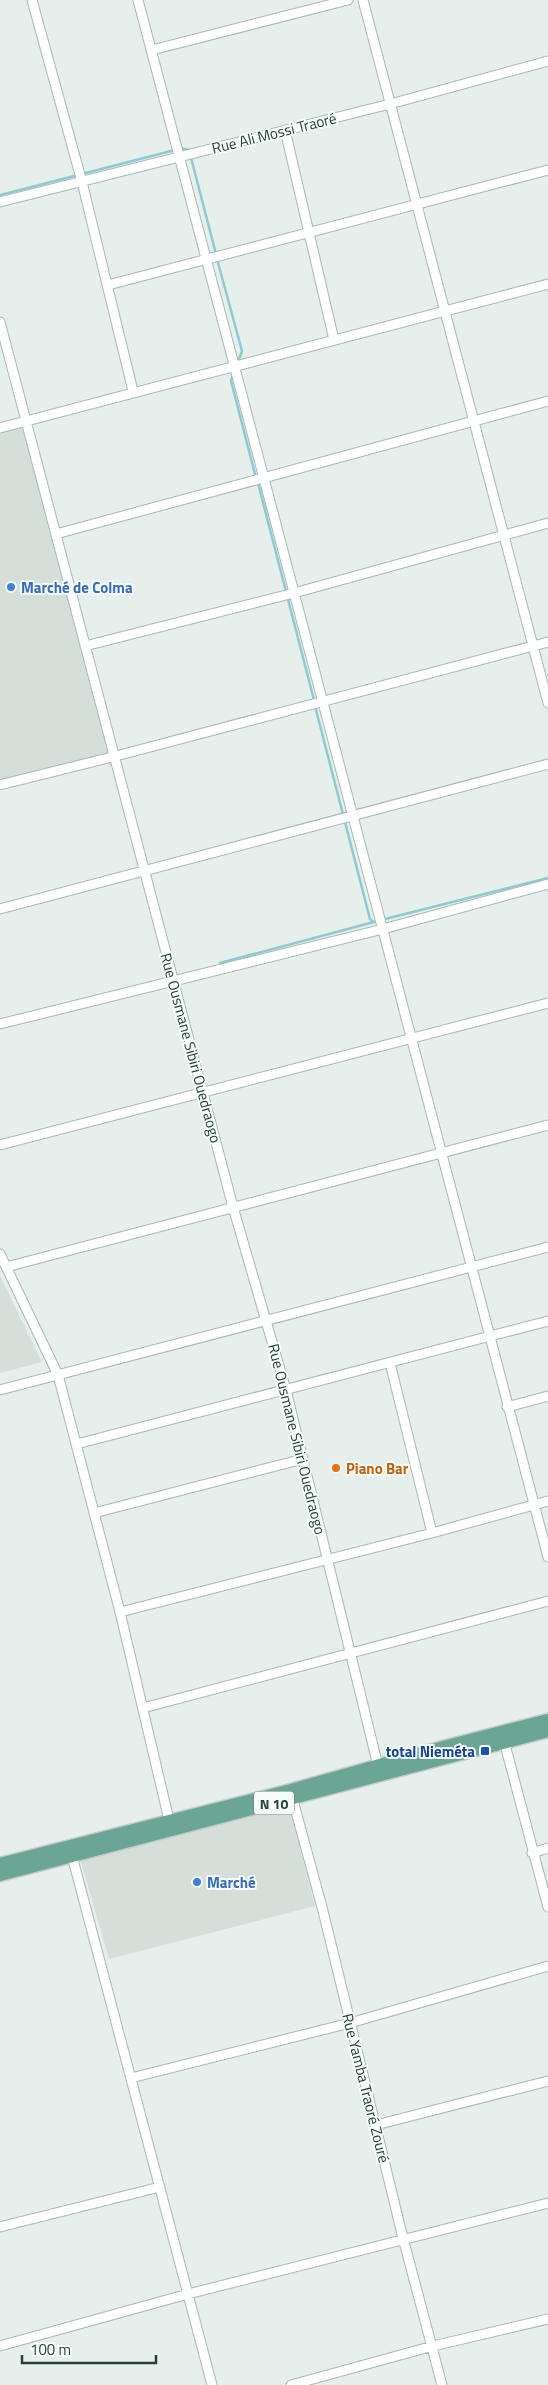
<svg xmlns="http://www.w3.org/2000/svg" width="548" height="2385" viewBox="0 0 548 2385" font-family="'Titillium Web',sans-serif">
<rect width="100%" height="100%" fill="#e6efeb"/>
<path fill="#d4dfda" d="M26 421 116 756 2 784 0 777V428Z
M0 1276 42 1362 0 1373Z
M289 1804 315 1906 109 1959 80 1859Z"/>
<g fill="none" stroke-linecap="round" stroke-linejoin="round">
<path stroke="#8ec9d4" stroke-width="2.5" d="M180 148 189 150 216 254
M0 195 175 150
M217 259 242 351 238 362
M233 374 231 381 256 478
M258 483 314 700
M315 706 370 919 373 922
M220 963 389 918 548 878"/>
<g stroke="#a8b8b2" stroke-width="11">
<path id="street" d="M32 0 82 182 133 391
M138 0 548 1557
M363 0 548 703
M152 50 348 0
M285 130 334 340
M0 202 390 104 548 61
M108 285 548 170
M0 322 233 1207 286 1390 379 1770
M0 428 548 284
M56 534 548 401
M85 646 294 593 548 523
M0 785 116 756 548 642
M0 909 548 764
M0 1024 383 929 548 884
M0 1145 548 1003
M0 1254 58 1375 120 1612 169 1820
M6 1267 548 1125
M390 1363 432 1533
M0 1390 548 1247
M507 1407 548 1396
M77 1444 548 1321
M94 1513 303 1459
M120 1612 432 1533 548 1501
M143 1708 548 1601
M503 1737 548 1907
M291 1793 323 1911 403 2238 442 2385
M71 1852 212 2385
M532 1853 548 1848
M131 2078 350 2023 548 1966
M376 2125 548 2081
M0 2227 160 2187
M0 2346 188 2294 548 2203
M291 2385 433 2346 548 2319"/>
</g>
<g stroke="#c2cac8" stroke-width="15">
<path id="primary" d="M0 1864 291 1790 447 1746 548 1720
M0 1875 548 1731"/>
</g>
<use href="#street" stroke="#fff" stroke-width="9"/>
<use href="#primary" stroke="#6aa596" stroke-width="12"/>
</g>
<g fill="#3f7fe0" stroke="#f7fbf9" stroke-width="2">
<circle cx="11" cy="587" r="5"/>
<circle cx="197" cy="1882" r="5"/>
</g>
<circle fill="#e8710a" stroke="#f7fbf9" stroke-width="2" cx="336" cy="1468" r="5"/>
<rect fill="#1a4fb4" stroke="#f7fbf9" stroke-width="2" x="480" y="1746" width="10" height="10" rx="2.5"/>
<g text-anchor="middle" dominant-baseline="central" stroke-width="4" stroke-linejoin="round" paint-order="stroke">
<rect fill="#f7fbf9" stroke="#637a73" stroke-width="1" x="254" y="1791.5" width="40" height="23" rx="4"/>
<g font-size="14" font-weight="bold" fill="#24423a">
<text x="274" y="1803">N 10</text>
</g>
<g font-size="15" fill="#24423a" stroke="#f7fbf9">
<text transform="translate(274 133) rotate(-14)">Rue Ali Mossi Traoré</text>
<text transform="translate(191 1048) rotate(75)">Rue Ousmane Sibiri Ouedraogo</text>
<text transform="translate(297 1439) rotate(76)">Rue Ousmane Sibiri Ouedraogo</text>
<text transform="translate(366 2088) rotate(76)">Rue Yamba Traoré Zouré</text>
</g>
<g font-size="15" font-weight="bold" fill="#366cbe" stroke="#f7fbf9" text-anchor="start">
<text x="21" y="587">Marché de Colma</text>
<text x="207" y="1882">Marché</text>
</g>
<g font-size="15" font-weight="bold" fill="#c56008" stroke="#f7fbf9" text-anchor="start">
<text x="346" y="1468">Piano Bar</text>
</g>
<g font-size="15" font-weight="bold" fill="#164399" stroke="#f7fbf9" text-anchor="end">
<text x="475" y="1751">total Nieméta</text>
</g>
</g>
<path d="M22 2355v8h134v-8" fill="none" stroke="#24423a" stroke-width="2.5"/>
<text x="30" y="2355" font-size="15" fill="#24423a" stroke="#f7fbf9" stroke-width="4" paint-order="stroke">100 m</text>
</svg>
